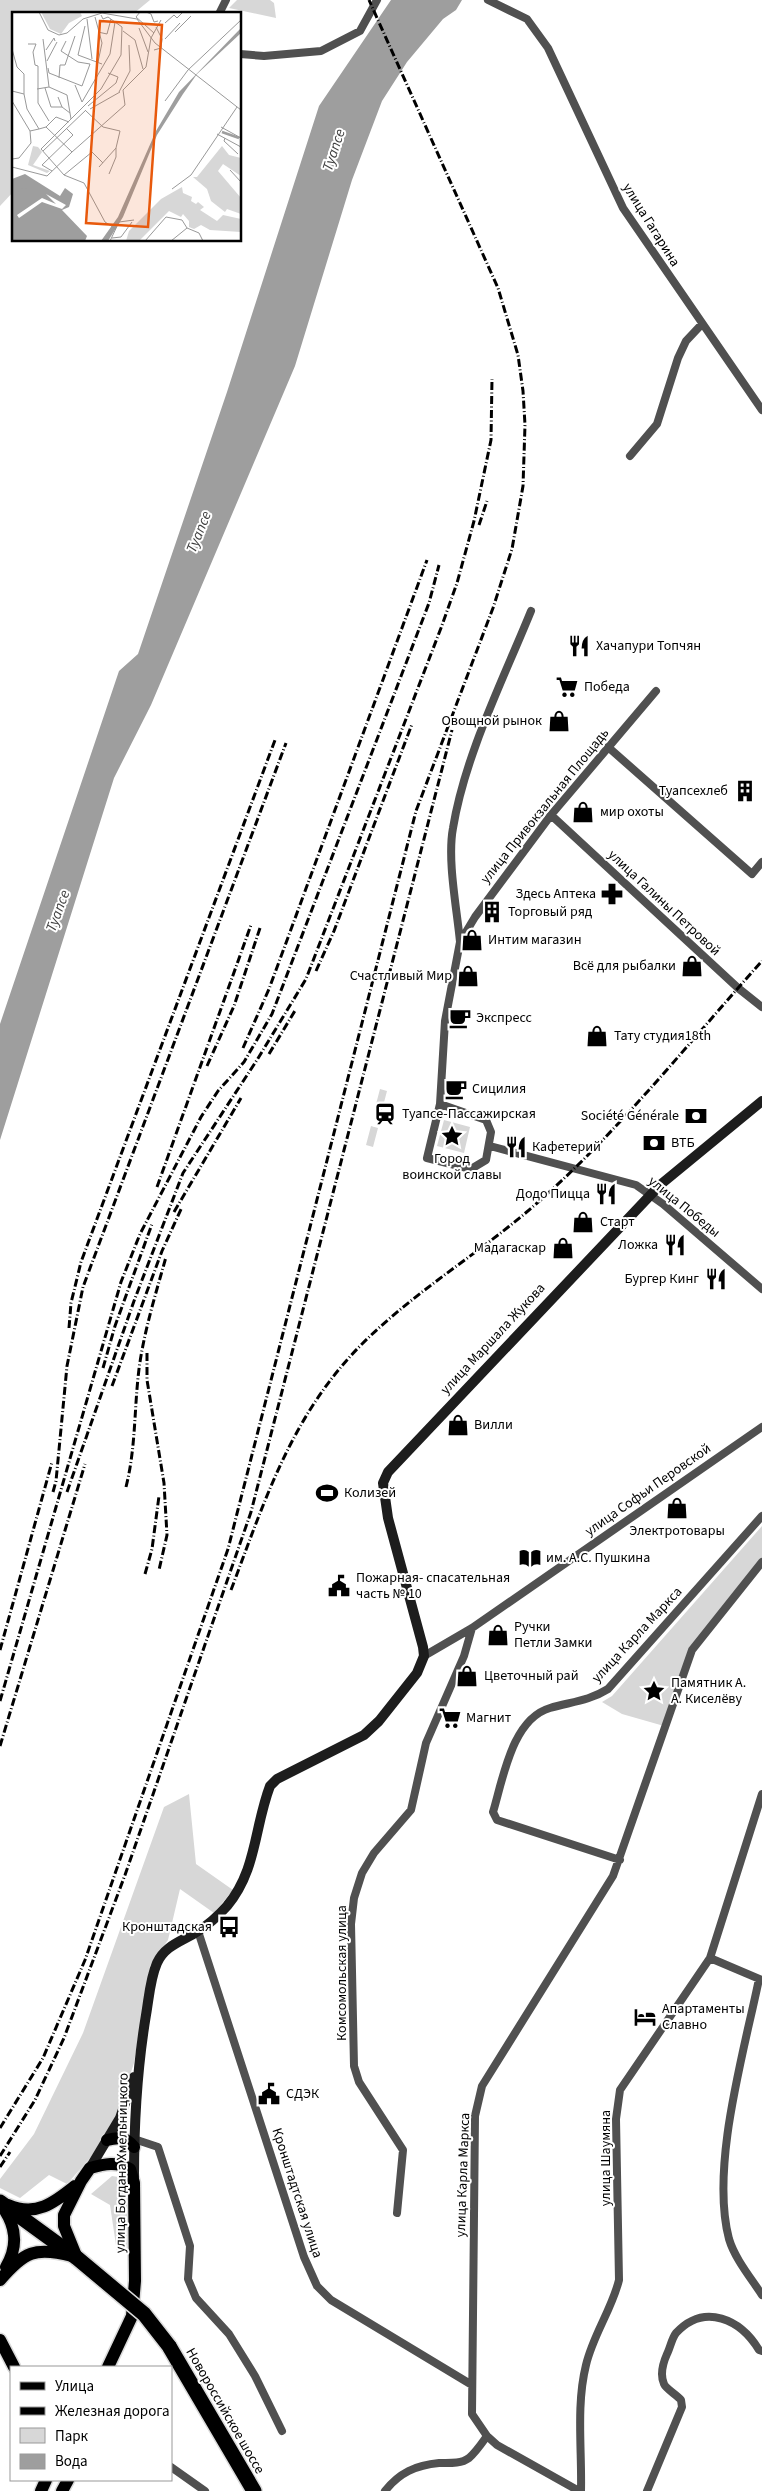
<svg xmlns="http://www.w3.org/2000/svg" width="762" height="2491" viewBox="0 0 762 2491" font-family="'Source Sans 3',sans-serif">
<rect width="100%" height="100%" fill="#fff"/>
<path fill="#d7d7d7" d="M0 0H150L133 14H14V191L0 206Z
M237 0H270L274 3 276 18 229 8Z
M380 1089 387 1091 382 1110 375 1108Z
M444 1120 470 1127 464 1153 437 1146Z
M371 1126 378 1128 373 1147 366 1145Z
M762 1526V1560L698 1638 664 1726 622 1714 602 1702 612 1696Z
M189 1794 196 1864 233 1890 214 1913 180 1889 168 1940 150 1966 134 2063 116 2117 91 2157 67 2184 49 2175 20 2198 0 2188V2179L34 2134 83 2033 164 1807Z
M112 2176 130 2179 133 2253 117 2252 110 2205 91 2194Z"/>
<path fill="#9e9e9e" d="M391 0H462L456 10 443 19 407 62 382 101 352 180 295 366 151 705 114 778 0 1140V1024L119 671 138 654 227 392 319 106Z"/>
<g fill="none" stroke-linecap="round" stroke-linejoin="round">
<g stroke="#dbdbdb" stroke-width="15">
<path id="primary" d="M107 2140C119 2137 126 2137 134 2147
M1 2205C16 2225 19 2245 6 2267
M8 2205C36 2217 54 2203 75 2186
M77 2258 64 2226V2215L81 2181 90 2168C104 2164 117 2161 130 2169L134 2183 135 2281 132 2316 108 2367
M0 2280C24 2252 35 2246 72 2256
M0 2340 14 2367
M41 2491 46 2480
M62 2491 68 2480"/>
</g>
<g stroke="#dbdbdb" stroke-width="18">
<path id="highway" d="M0 2202 77 2258
M169 2346 254 2491"/>
</g>
<path stroke="#505050" stroke-width="8" d="M488 0 527 19 548 48 623 208 762 410
M219 14 226 0
M240 54 264 56 321 51 360 31 377 0
M630 456 657 424 678 358 686 341 702 324
M608 747 752 874 762 862
M551 815 738 988 762 1007
M460 942C457 909 447 860 453 828 465 755 503 680 531 611
M440 1104 486 1120 491 1132 486 1160 471 1169 427 1158 440 1104 445 1021 460 942 475 917 551 815 656 691
M490 1146 636 1185 663 1204 762 1289
M424 1656 472 1628 762 1427
M620 1860 497 1820 493 1812C503 1779 512 1719 550 1708 570 1702 589 1701 608 1689L762 1516
M198 1931 304 2257 317 2286 331 2300 472 2385
M710 1958 762 1980
M759 1979C744 2052 710 2167 729 2239 735 2259 751 2278 762 2295
M134 2139 158 2147 190 2246 188 2279 196 2298 229 2334 255 2376 282 2431
M397 2213 403 2150 359 2082 354 2066 351 1924 354 1898 362 1873 374 1853 411 1810 426 1743 464 1656 472 1628
M171 2467 205 2491
M385 2491C399 2473 416 2465 439 2463 449 2463 461 2464 469 2458 476 2452 482 2443 487 2436
M579 2491 497 2445 487 2436 472 2414 475 2116 482 2086 613 1876 692 1650 762 1562
M581 2491C582 2450 576 2405 586 2365 593 2335 612 2309 619 2280L616 2119 620 2090 710 1958 762 1794
M647 2491 682 2407 681 2400C677 2395 666 2389 664 2384 660 2375 663 2363 667 2354 670 2348 672 2338 676 2333 705 2302 741 2320 759 2350L762 2351"/>
<path stroke="#1d1d1d" stroke-width="10" d="M90 2168 120 2118 134 2077
M134 2177C134 2122 137 2069 146 2015 149 1998 150 1979 157 1963 165 1945 183 1941 198 1931 208 1925 219 1915 227 1906 257 1870 254 1828 270 1786L277 1779 364 1735 379 1721 417 1673 424 1656 423 1647 388 1518 383 1483 388 1472 660 1185 762 1101"/>
<use href="#primary" stroke="#000" stroke-width="12"/>
<use href="#highway" stroke="#000" stroke-width="15"/>
<path stroke="#000" stroke-width="3" stroke-dasharray="8 2.5 1 2.5" stroke-linecap="butt" d="M479 525 487 501
M316 971 334 931 412 724
M243 1048 269 989 427 560
M269 1054 296 1009
M207 1066 234 1006 260 928
M157 1187 251 925
M174 1212 241 1098
M69 1328 71 1303 81 1262 275 740
M147 1353V1380L164 1483 167 1535 159 1570
M103 1368 115 1326 152 1224
M112 1386 162 1251 182 1207
M126 1487C136 1447 134 1409 139 1369 144 1331 156 1293 166 1257
M53 1492 56 1481 67 1366 83 1287 286 743
M67 1492 134 1301 183 1173 257 1060 306 979 441 628 457 583 474 521 491 440 492 379
M145 1574 152 1549 159 1496
M231 1590C265 1500 292 1414 362 1344 418 1288 487 1249 545 1196 624 1125 691 1040 762 961
M0 1650 52 1462
M0 1701 121 1282 140 1234 201 1117 218 1091 244 1062 272 1014 429 603 439 565
M0 1746 85 1464
M0 2128 43 2058 85 1960 228 1549 416 811 493 608 512 549 523 486 525 425 523 391 518 355 498 288 369 0
M0 2156 35 2100 64 2038 125 1875 251 1512 452 730
M0 2167 10 2152"/>
<g stroke="#dbdbdb" stroke-width="18" stroke-linecap="butt">
<path id="highway-bridge" d="M77 2258 144 2314 169 2346"/>
</g>
<use href="#highway-bridge" stroke="#000" stroke-width="15"/>
</g>
<defs>
<g id="restaurant-bare" transform="scale(1.725)"><path d="M-5-6h1v4h1v-4h1v4h1v-4h1v5L-1.5 .5V6h-2V.5L-5-1ZM5-6V6H3V1.5H1.5Q1.5-4 5-6Z" fill="#000" stroke="#fff" stroke-width="2.5" paint-order="stroke"/></g>
<g id="supermarket-bare" transform="scale(1.725)"><path d="M-6-5.5h2.5l.6 2H6L4.5 2H-2.5L-4.4-4H-6ZM-1.5 3.2a1.3 1.3 0 1 0 .1 0ZM3 3.2a1.3 1.3 0 1 0 .1 0Z" fill="#000" stroke="#fff" stroke-width="2.5" paint-order="stroke"/></g>
<g id="shop-bare" transform="scale(1.725)"><path d="M-5-2.5h2.3a2.7 3.5 0 0 1 5.4 0H5L5.5 6h-11ZM-1.5-2.5h3a1.5 2.3 0 0 0-3 0Z" fill="#000" stroke="#fff" stroke-width="2.5" paint-order="stroke"/></g>
<g id="building-bare" transform="scale(1.725)"><path d="M-4-6H4V6H1V3H-1V6H-4ZM-2.5-4.3h1.7v1.8h-1.7ZM.8-4.3h1.7v1.8H.8ZM-2.5-1h1.7V.8h-1.7ZM.8-1h1.7V.8H.8Z" fill="#000" stroke="#fff" stroke-width="2.5" paint-order="stroke"/></g>
<g id="pharmacy-bare" transform="scale(1.725)"><path d="M-2-6h4v4h4v4h-4v4h-4v-4h-4v-4h4Z" fill="#000" stroke="#fff" stroke-width="2.5" paint-order="stroke"/></g>
<g id="cafe-bare" transform="scale(1.725)"><path d="M-5.5-4.5H6V0H3Q3 3.5 0 3.5H-2.5Q-5.5 3.5-5.5 0ZM3-3.2v2h1.7v-2ZM-6 4.5H4V6H-6Z" fill="#000" stroke="#fff" stroke-width="2.5" paint-order="stroke"/></g>
<g id="station-bare" transform="scale(1.725)"><path d="M-3-6H3Q5-6 5-4V2Q5 4 3 4L4.5 6H3L1.5 4h-3L-3 6H-4.5L-3 4Q-5 4-5 2V-4Q-5-6-3-6ZM-3.5-4v3h7v-3ZM-3.5 1v1.5H-2V1ZM2 1v1.5H3.5V1Z" fill="#000" stroke="#fff" stroke-width="2.5" paint-order="stroke"/></g>
<g id="bank-bare" transform="scale(1.725)"><path d="M-6-4H6V4H-6ZM0-2.3a2.3 2.3 0 1 0 0 4.6a2.3 2.3 0 1 0 0-4.6Z" fill="#000" stroke="#fff" stroke-width="2.5" paint-order="stroke"/></g>
<g id="sight-bare" transform="scale(1.725)"><path d="M0-6L1.8-2.2L6-1.7L2.9 1.2L3.7 5.4L0 3.3L-3.7 5.4L-2.9 1.2L-6-1.7L-1.8-2.2Z" fill="#000" stroke="#fff" stroke-width="2.5" paint-order="stroke"/></g>
<g id="stadium-bare" transform="scale(1.725)"><path d="M0-5a6.5 5 0 1 0 0 10a6.5 5 0 1 0 0-10ZM-3.5-1.8h7v3.6h-7Z" fill="#000" stroke="#fff" stroke-width="2.5" paint-order="stroke"/></g>
<g id="library-bare" transform="scale(1.725)"><path d="M-6-4Q-3-5.5-.7-3.5V5Q-3 3-6 4ZM6-4Q3-5.5 .7-3.5V5Q3 3 6 4Z" fill="#000" stroke="#fff" stroke-width="2.5" paint-order="stroke"/></g>
<g id="civic-bare" transform="scale(1.725)"><path d="M-.6-6.5H3V-4.5H.6V-3L4-1V1h2V6H-6V1h2V-1L-.6-3ZM-1.2 2.5V6h2.4V2.5Z" fill="#000" stroke="#fff" stroke-width="2.5" paint-order="stroke"/></g>
<g id="bus-bare" transform="scale(1.725)"><path d="M-5-6H5V4H4V6H2V4H-2V6H-4V4H-5ZM-3.5-4V0h7V-4ZM-3.5 1.2v1.5H-2V1.2ZM2 1.2v1.5H3.5V1.2Z" fill="#000" stroke="#fff" stroke-width="2.5" paint-order="stroke"/></g>
<g id="hotel-bare" transform="scale(1.725)"><path d="M-6-4.5h1.5V1H6V5H4.5V3h-9V5H-6ZM-4 0a1.8 1.8 0 1 1 3.6 0ZM.5 0V-2.5h3Q6-2.5 6 0Z" fill="#000" stroke="#fff" stroke-width="2.5" paint-order="stroke"/></g>
</defs>
<g fill-rule="evenodd">
<use href="#restaurant-bare" x="579" y="646"/>
<use href="#supermarket-bare" x="567" y="687"/>
<use href="#shop-bare" x="559" y="721"/>
<use href="#building-bare" x="745" y="791"/>
<use href="#shop-bare" x="583" y="812"/>
<use href="#pharmacy-bare" x="612" y="894"/>
<use href="#building-bare" x="492" y="912"/>
<use href="#shop-bare" x="472" y="940"/>
<use href="#shop-bare" x="692" y="966"/>
<use href="#shop-bare" x="468" y="976"/>
<use href="#cafe-bare" x="460" y="1018"/>
<use href="#shop-bare" x="597" y="1036"/>
<use href="#cafe-bare" x="456" y="1089"/>
<use href="#station-bare" x="385" y="1114"/>
<use href="#bank-bare" x="696" y="1116"/>
<use href="#sight-bare" x="452" y="1136"/>
<use href="#bank-bare" x="654" y="1143"/>
<use href="#restaurant-bare" x="516" y="1147"/>
<use href="#restaurant-bare" x="606" y="1194"/>
<use href="#shop-bare" x="583" y="1222"/>
<use href="#restaurant-bare" x="675" y="1245"/>
<use href="#shop-bare" x="563" y="1248"/>
<use href="#restaurant-bare" x="716" y="1279"/>
<use href="#shop-bare" x="458" y="1425"/>
<use href="#stadium-bare" x="327" y="1493"/>
<use href="#shop-bare" x="677" y="1508"/>
<use href="#library-bare" x="530" y="1558"/>
<use href="#civic-bare" x="339" y="1586"/>
<use href="#shop-bare" x="498" y="1635"/>
<use href="#shop-bare" x="467" y="1676"/>
<use href="#sight-bare" x="654" y="1691"/>
<use href="#supermarket-bare" x="450" y="1718"/>
<use href="#bus-bare" x="229" y="1927"/>
<use href="#hotel-bare" x="645" y="2017"/>
<use href="#civic-bare" x="269" y="2094"/>
</g>
<g text-anchor="middle" dominant-baseline="central" stroke-width="4" stroke-linejoin="round" paint-order="stroke">
<g font-size="14" fill="#000" stroke="#fff">
<text transform="translate(651 225) rotate(58)">улица Гагарина</text>
<text transform="translate(545 806) rotate(-51)">улица Привокзальная Площадь</text>
<text transform="translate(664 903) rotate(43)">улица Галины Петровой</text>
<text transform="translate(684 1207) rotate(39)">улица Победы</text>
<text transform="translate(493 1339) rotate(-47)">улица Маршала Жукова</text>
<text transform="translate(648 1490) rotate(-35)">улица Софьи Перовской</text>
<text transform="translate(637 1635) rotate(-47)">улица Карла Маркса</text>
<text transform="translate(342 1973) rotate(-90)">Комсомольская улица</text>
<text transform="translate(606 2158) rotate(-90)">улица Шаумяна</text>
<text transform="translate(122 2163) rotate(-89)">улица Богдана Хмельницкого</text>
<text transform="translate(463 2175) rotate(-88)">улица Карла Маркса</text>
<text transform="translate(297 2193) rotate(72)">Кронштадтская улица</text>
<text transform="translate(225 2411) rotate(60)">Новороссийское шоссе</text>
</g>
<g font-size="14" fill="#000" stroke="#fff" text-anchor="start">
<text x="596" y="646">Хачапури Топчян</text>
<text x="584" y="687">Победа</text>
<text x="542" y="721" text-anchor="end">Овощной рынок</text>
<text x="728" y="791" text-anchor="end">Туапсехлеб</text>
<text x="600" y="812">мир охоты</text>
<text x="596" y="894" text-anchor="end">Здесь Аптека</text>
<text x="508" y="912">Торговый ряд</text>
<text x="488" y="940">Интим магазин</text>
<text x="676" y="966" text-anchor="end">Всё для рыбалки</text>
<text x="452" y="976" text-anchor="end">Счастливый Мир</text>
<text x="476" y="1018">Экспресс</text>
<text x="614" y="1036">Тату студия18th</text>
<text x="472" y="1089">Сицилия</text>
<text x="402" y="1114">Туапсе-Пассажирская</text>
<text x="679" y="1116" text-anchor="end">Société Générale</text>
<text x="671" y="1143">ВТБ</text>
<text x="532" y="1147">Кафетерий</text>
<text x="452" y="1159" text-anchor="middle">Город<tspan x="452" dy="16">воинской славы</tspan></text>
<text x="590" y="1194" text-anchor="end">Додо Пицца</text>
<text x="600" y="1222">Старт</text>
<text x="658" y="1245" text-anchor="end">Ложка</text>
<text x="546" y="1248" text-anchor="end">Мадагаскар</text>
<text x="699" y="1279" text-anchor="end">Бургер Кинг</text>
<text x="474" y="1425">Вилли</text>
<text x="344" y="1493">Колизей</text>
<text x="677" y="1531" text-anchor="middle">Электротовары</text>
<text x="546" y="1558">им. А.С. Пушкина</text>
<text x="356" y="1578">Пожарная- спасательная<tspan x="356" dy="16">часть № 10</tspan></text>
<text x="514" y="1627">Ручки<tspan x="514" dy="16">Петли Замки</tspan></text>
<text x="484" y="1676">Цветочный рай</text>
<text x="671" y="1683">Памятник А.<tspan x="671" dy="16">А. Киселёву</tspan></text>
<text x="466" y="1718">Магнит</text>
<text x="212" y="1927" text-anchor="end">Кронштадская</text>
<text x="662" y="2009">Апартаменты<tspan x="662" dy="16">Славно</tspan></text>
<text x="286" y="2094">СДЭК</text>
</g>
<g font-size="15" font-style="italic" fill="#3f3f3f" stroke="#fff">
<text transform="translate(334 150) rotate(-72)">Туапсе</text>
<text transform="translate(199 532) rotate(-68)">Туапсе</text>
<text transform="translate(58 911) rotate(-70)">Туапсе</text>
</g>
</g>
<g transform="translate(12 12)">
<rect width="229" height="229" fill="#fff"/>
<path d="M29 0H68L70 4 57 11 49 22 38 17ZM21 134 26 135 30 140 21 153 38 159 35 161 16 153ZM210 134 217 143 229 146V164L211 152 206 159 229 186V202L215 197 213 200 199 189 195 177 181 165H185ZM170 175 171 181 180 185 179 189 184 192 186 190 192 195 188 198 205 209 211 203 229 207V220L198 218 189 213 182 217 177 215V209L171 202 169 205 157 199 127 229H114L117 219 149 187Z" fill="#d7d7d7"/>
<path d="M229 16V21L185 62 171 82 145 123 111 205 96 229H89L106 205 144 119 167 80ZM13 162 48 184 53 176 61 182 57 195 50 198 75 224 73 229H0V167Z" fill="#9e9e9e"/>
<path d="M34 182 54 193 50 197 30 190 7 206 5 203 30 186 44 192Z" fill="#fff"/>
<path fill="none" stroke="#9e9e9e" stroke-width="2.5" d="M210 120 227 126M0 186 17 173"/>
<path fill="none" stroke="#999" stroke-width="1" d="M27 0 36 18 47 23 55 21 71 7 90 1 125 7 143 31 229 98M128 0 124 5 142 21M134 0 139 2 142 10 146 9M89 3 91 7 96 5 110 15M83 5 90 31 86 50M75 7 80 47M153 11 162 3 165 6 171 0M73 14 66 43 90 52M127 16 136 40M111 19 123 28 131 57M86 20 95 22 99 7M163 20 179 4M31 27 37 75M153 27 168 11M16 32H24L21 40 23 53 26 54V91L37 109M0 37 5 55 12 62M34 38 42 26 43 29M142 38 149 36 150 27 144 15M35 49 45 30M36 56 37 61 70 74 78 52 66 50 49 39 54 29M47 66 48 53H53L63 24M63 73 70 90M33 76 39 95H50M25 77 37 75 55 83 59 107M0 79 12 82 15 97 27 117 34 115 60 140 113 93 111 78 134 55 139 26 149 8M107 80 118 59 117 33M12 82V62M46 85 50 95 58 101M0 89 18 119M153 89 176 58 229 8M70 90 98 42 103 10M76 94 104 71 106 65 96 61M78 97 108 80M74 99 91 115 108 119 104 136 87 155M34 115 44 105 57 110M209 115 229 126M205 122 229 135M213 126 212 129 226 142M31 139 74 98M0 147 7 146 19 131 18 119 27 117M0 155 35 164 60 140M218 158 229 170M40 159 30 153 61 123 54 116M97 162 104 145V136M52 163 80 140 91 151M160 177 179 163 225 95M175 216 187 221 191 229M104 217 93 210 72 171 52 163 29 137 89 77 109 43 110 15M100 226 109 225 120 210M98 229 107 210 122 208M133 229 154 205 170 208 175 216M159 229 175 216"/>
<path fill="#e8590c" fill-opacity="0.15" stroke="#e8590c" stroke-width="2.5" d="M88 9 150 13 136 215 74 211Z"/>
<rect width="229" height="229" fill="none" stroke="#000" stroke-width="2.5"/>
</g>
<rect x="10" y="2366" width="162" height="115" fill="#ffffff" stroke="#999999"/>
<rect x="20" y="2382" width="25" height="8" fill="#000000" stroke="#999999"/>
<text x="55" y="2391" font-size="15" fill="#000000">Улица</text>
<rect x="20" y="2407" width="25" height="8" fill="#000000" stroke="#999999"/>
<text x="55" y="2416" font-size="15" fill="#000000">Железная дорога</text>
<rect x="20" y="2428" width="25" height="15" fill="#d7d7d7" stroke="#999999"/>
<text x="55" y="2441" font-size="15" fill="#000000">Парк</text>
<rect x="20" y="2454" width="25" height="15" fill="#9e9e9e" stroke="#999999"/>
<text x="55" y="2466" font-size="15" fill="#000000">Вода</text>
</svg>
